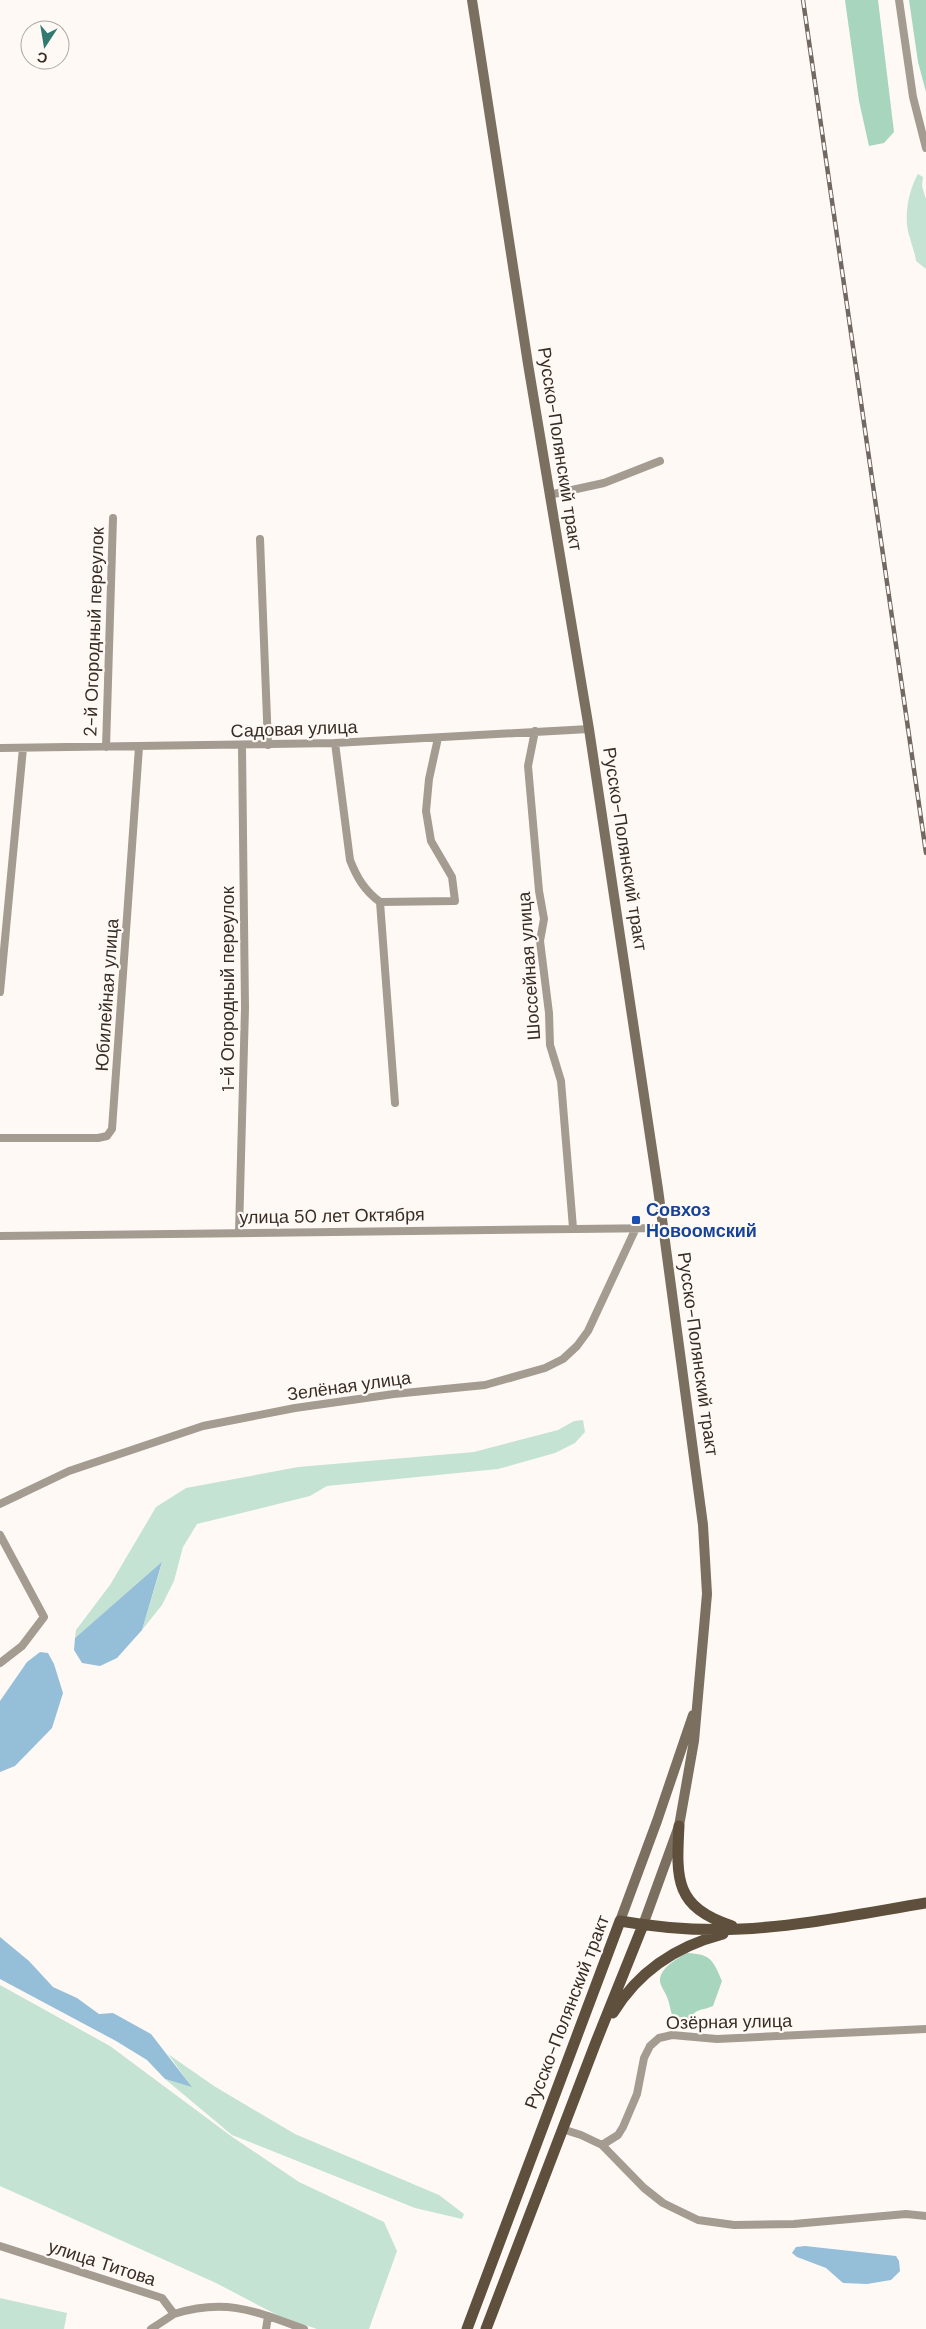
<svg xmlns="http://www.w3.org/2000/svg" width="926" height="2329" viewBox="0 0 926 2329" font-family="'DM Sans',sans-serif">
<rect width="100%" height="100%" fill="#fff9f5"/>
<path fill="#c4e3d3" d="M918 174 923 177 922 186 926 199V269L916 261C915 252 912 247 910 238 903 220 908 191 918 174Z
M583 1420 585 1432 575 1443 555 1453 498 1469 327 1486 310 1496 197 1524 183 1547 174 1581 162 1605 142 1630 162 1563 75 1638 76 1630 110 1585 156 1507 186 1488 298 1467 474 1452 558 1430 574 1421Z
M0 1985 110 2046 231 2136 299 2182 384 2222 397 2251 369 2329H317L279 2316 216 2283 0 2186Z
M168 2054 214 2086 295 2134 439 2195 464 2214 462 2219 415 2208 232 2135 165 2079 191 2086Z
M0 2298 67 2313 64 2329H0Z"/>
<path fill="#a7d5be" d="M845 0H878L894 132 884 143 869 146 859 101Z
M909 0H926V92L918 62Z
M687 1953C711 1954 713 1960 722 1981L713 2006C702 2011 692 2008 690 2023L679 2025C669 2014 672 2010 667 1997 665 1992 661 1987 660 1982 659 1968 677 1959 687 1953Z"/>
<path fill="#95bed9" d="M162 1562 142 1630 117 1658 100 1666 82 1663 74 1650 75 1638Z
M40 1652 48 1653 54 1664 63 1693 52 1728 15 1766 0 1772V1701L27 1662Z
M0 1937 29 1961 53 1987 77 1998 99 2014 113 2013 151 2034 192 2087 165 2079 147 2060 116 2041 0 1979Z
M805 2246 896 2256 899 2261 900 2271 891 2280 867 2284 843 2283 826 2268 797 2257 792 2253 796 2247Z"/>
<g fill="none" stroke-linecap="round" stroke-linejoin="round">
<path stroke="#a49c91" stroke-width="8" d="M899 0 913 97 926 148
M549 495 604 483 660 461
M260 539 268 745
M535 731 528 766 539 891 544 919 540 941 549 1013 550 1045 561 1081 573 1228
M335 743 350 860C357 878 365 891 380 902L395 1103
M106 747 113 518
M0 748 335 743 589 729
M380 902 455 901 452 877 431 841 426 811 429 779 438 738
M0 992 23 748
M0 1138H98L107 1136 112 1129 139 747
M239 1232 245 1008 242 746
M0 1236 663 1228
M0 1504 69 1471 203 1426 295 1408 394 1394 485 1385 545 1368 563 1359 577 1346 588 1331 636 1228
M0 1535 44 1617 22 1646 0 1663
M562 2129 581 2135 602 2145 644 2188 663 2203 698 2220 734 2225 794 2224 906 2214 926 2216
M602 2145 618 2135 623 2127 637 2094 644 2058 650 2046 659 2038 672 2035 717 2039 926 2029
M0 2246 162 2298 174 2314C226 2298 255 2311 304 2329
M151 2329 174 2314
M266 2329 268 2316"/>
<path stroke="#7b6f5f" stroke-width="10" d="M472 0 528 364 589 729 658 1189 703 1525 707 1594 694 1741 679 1826 643 1925
M620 1921 657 1821 693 1715"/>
<path stroke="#5e503c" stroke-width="11" d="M679 1826C676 1880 675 1907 732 1926
M613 2013C638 1972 677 1946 723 1934
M467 2329 620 1921C660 1928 700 1931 741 1929 803 1926 865 1913 926 1903
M486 2329 596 2042 643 1925"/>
<g stroke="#716862" stroke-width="4.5">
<path id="rail" d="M803 0 926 853"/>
</g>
<use href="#rail" stroke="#fff9f5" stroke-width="2.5" stroke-dasharray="8" stroke-linecap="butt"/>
</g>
<rect fill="#1a4fb4" stroke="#fff9f5" stroke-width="2" x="631" y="1215" width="10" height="10" rx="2.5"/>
<g text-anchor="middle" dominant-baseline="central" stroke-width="4.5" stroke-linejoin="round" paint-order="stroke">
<g font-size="18" fill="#372d25" stroke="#fff9f5">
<text transform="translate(560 449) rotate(81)">Русско-Полянский тракт</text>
<text transform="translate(94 632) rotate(-88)">2-й Огородный переулок</text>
<text transform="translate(294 729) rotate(-2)">Садовая улица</text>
<text transform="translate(625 849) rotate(81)">Русско-Полянский тракт</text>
<text transform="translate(529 966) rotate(-94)">Шоссейная улица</text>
<text transform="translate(228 989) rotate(-90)">1-й Огородный переулок</text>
<text transform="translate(107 995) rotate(-86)">Юбилейная улица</text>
<text transform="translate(332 1216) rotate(-1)">улица 50 лет Октября</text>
<text transform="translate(698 1354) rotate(82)">Русско-Полянский тракт</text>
<text transform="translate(349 1386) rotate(-8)">Зелёная улица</text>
<text transform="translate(567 2012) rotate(-69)">Русско-Полянский тракт</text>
<text transform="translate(729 2022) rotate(-1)">Озёрная улица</text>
<text transform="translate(102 2263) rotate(18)">улица Титова</text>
</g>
<g font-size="18" font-weight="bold" fill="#164399" stroke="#fff9f5" text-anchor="start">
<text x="646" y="1210">Совхоз<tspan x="646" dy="21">Новоомский</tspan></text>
</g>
</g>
<g transform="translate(45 45) rotate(192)"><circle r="24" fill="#fff9f5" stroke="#afa7a2"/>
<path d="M0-4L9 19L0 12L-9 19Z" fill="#327972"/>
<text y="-8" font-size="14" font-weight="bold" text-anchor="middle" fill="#372d25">С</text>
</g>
</svg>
